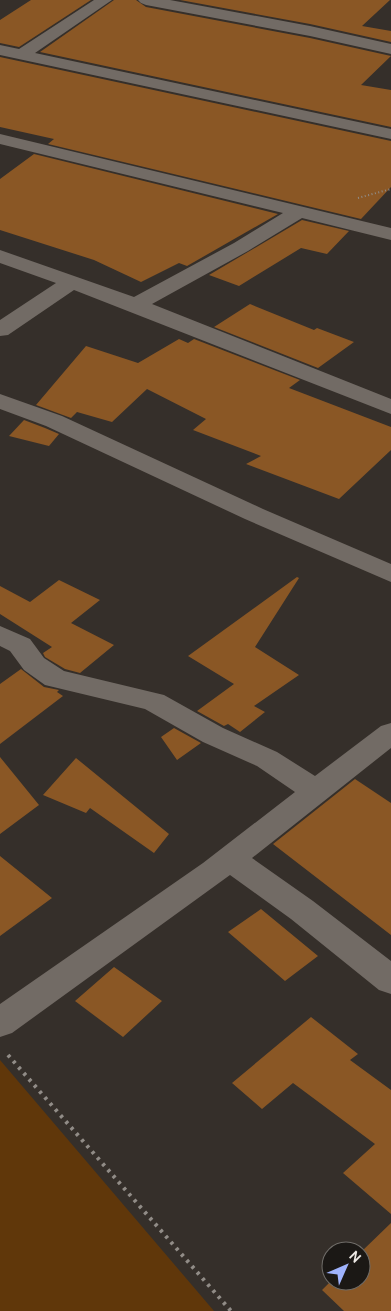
<svg xmlns="http://www.w3.org/2000/svg" width="391" height="1311" viewBox="0 0 391 1311" font-family="Cabin,sans-serif">
<rect width="100%" height="100%" fill="#352f2a"/>
<path fill="#60370a" d="M0 1060 214 1311H0Z"/>
<path fill="#8a5725" d="M31 0H91L19 47 0 43V20Z
M114 0H136L146 7 310 38 391 56 361 85 391 90V127L40 52Z
M180 0H390L362 26 391 31V42L310 24Z
M0 57 391 141V187L361 219 48 144 54 139 0 127Z
M34 154 278 214 187 266 179 263 141 282 94 260 0 230V179Z
M302 220 349 231 327 254 301 248 239 286 209 275Z
M250 304 314 330 317 328 354 342 318 368 214 327Z
M179 339 188 343 194 339 300 380 289 388 391 427V450L339 499 246 464 261 456 193 430 206 419 147 389 112 422 77 412 71 418 36 405 86 346 138 363Z
M24 420 45 428 59 434 49 446 9 436Z
M297 577 299 578 255 647 299 675 254 706 265 712 240 732 228 724 224 726 197 711 234 684 188 656Z
M59 580 100 600 71 623 114 645 80 673 65 669 45 657 43 653 52 647 0 614V586L30 602Z
M21 669 44 687 59 690 57 692 63 696 0 744V684Z
M174 728 201 743 177 760 161 737Z
M0 757 39 805 0 834Z
M76 758 169 834 154 853 90 808 86 813 43 795Z
M355 779 391 803V935L273 844Z
M0 856 52 898 0 936Z
M261 909 318 956 285 981 228 932Z
M114 967 162 1001 123 1037 75 1001Z
M311 1017 358 1054 350 1060 391 1090V1214L343 1173 375 1144 293 1083 262 1109 232 1083Z
M391 1223V1311H344L322 1290 331 1281H361V1252Z"/>
<g fill="none" stroke-linecap="round" stroke-linejoin="round">
<path stroke="#918c87" stroke-width="2" stroke-dasharray="1 2.5" stroke-linecap="butt" d="M358 198 391 189"/>
<path stroke="#918c87" stroke-width="4" stroke-dasharray="3 5" stroke-linecap="butt" d="M8 1055 231 1311"/>
<path fill="#726b65" fill-rule="evenodd" d="M94 0H112L35 53 391 129V139L0 55V45L19 49Z
M138 0H170L310 26 391 44V54L310 36 146 5 141 3Z
M0 134 391 228V240L302 218 248 251 152 304 391 399V414L74 290 8 335 0 336V320L56 283 0 263V250L134 297 234 243 283 213 0 144Z
M0 394 62 416 263 509 391 564V582L245 519 46 426 0 409Z
M0 626 30 639 44 658 64 671 164 695 223 728 277 752 315 776 381 726 391 723V748L252 858 313 901 391 961V994L379 990 291 919 230 875 12 1033 0 1037V1004L203 863 295 792 257 766 203 742 145 709 45 685 24 670 10 651 0 646Z"/>
</g>
<g transform="translate(346 1266) rotate(45)"><circle r="24" fill="#1b1815" stroke="#6f6c68"/>
<path d="M0-4L9 19L0 12L-9 19Z" fill="#9fb3fd"/>
<text y="-8" font-size="14" font-weight="bold" text-anchor="middle" fill="#ede9e5">N</text>
</g>
</svg>
